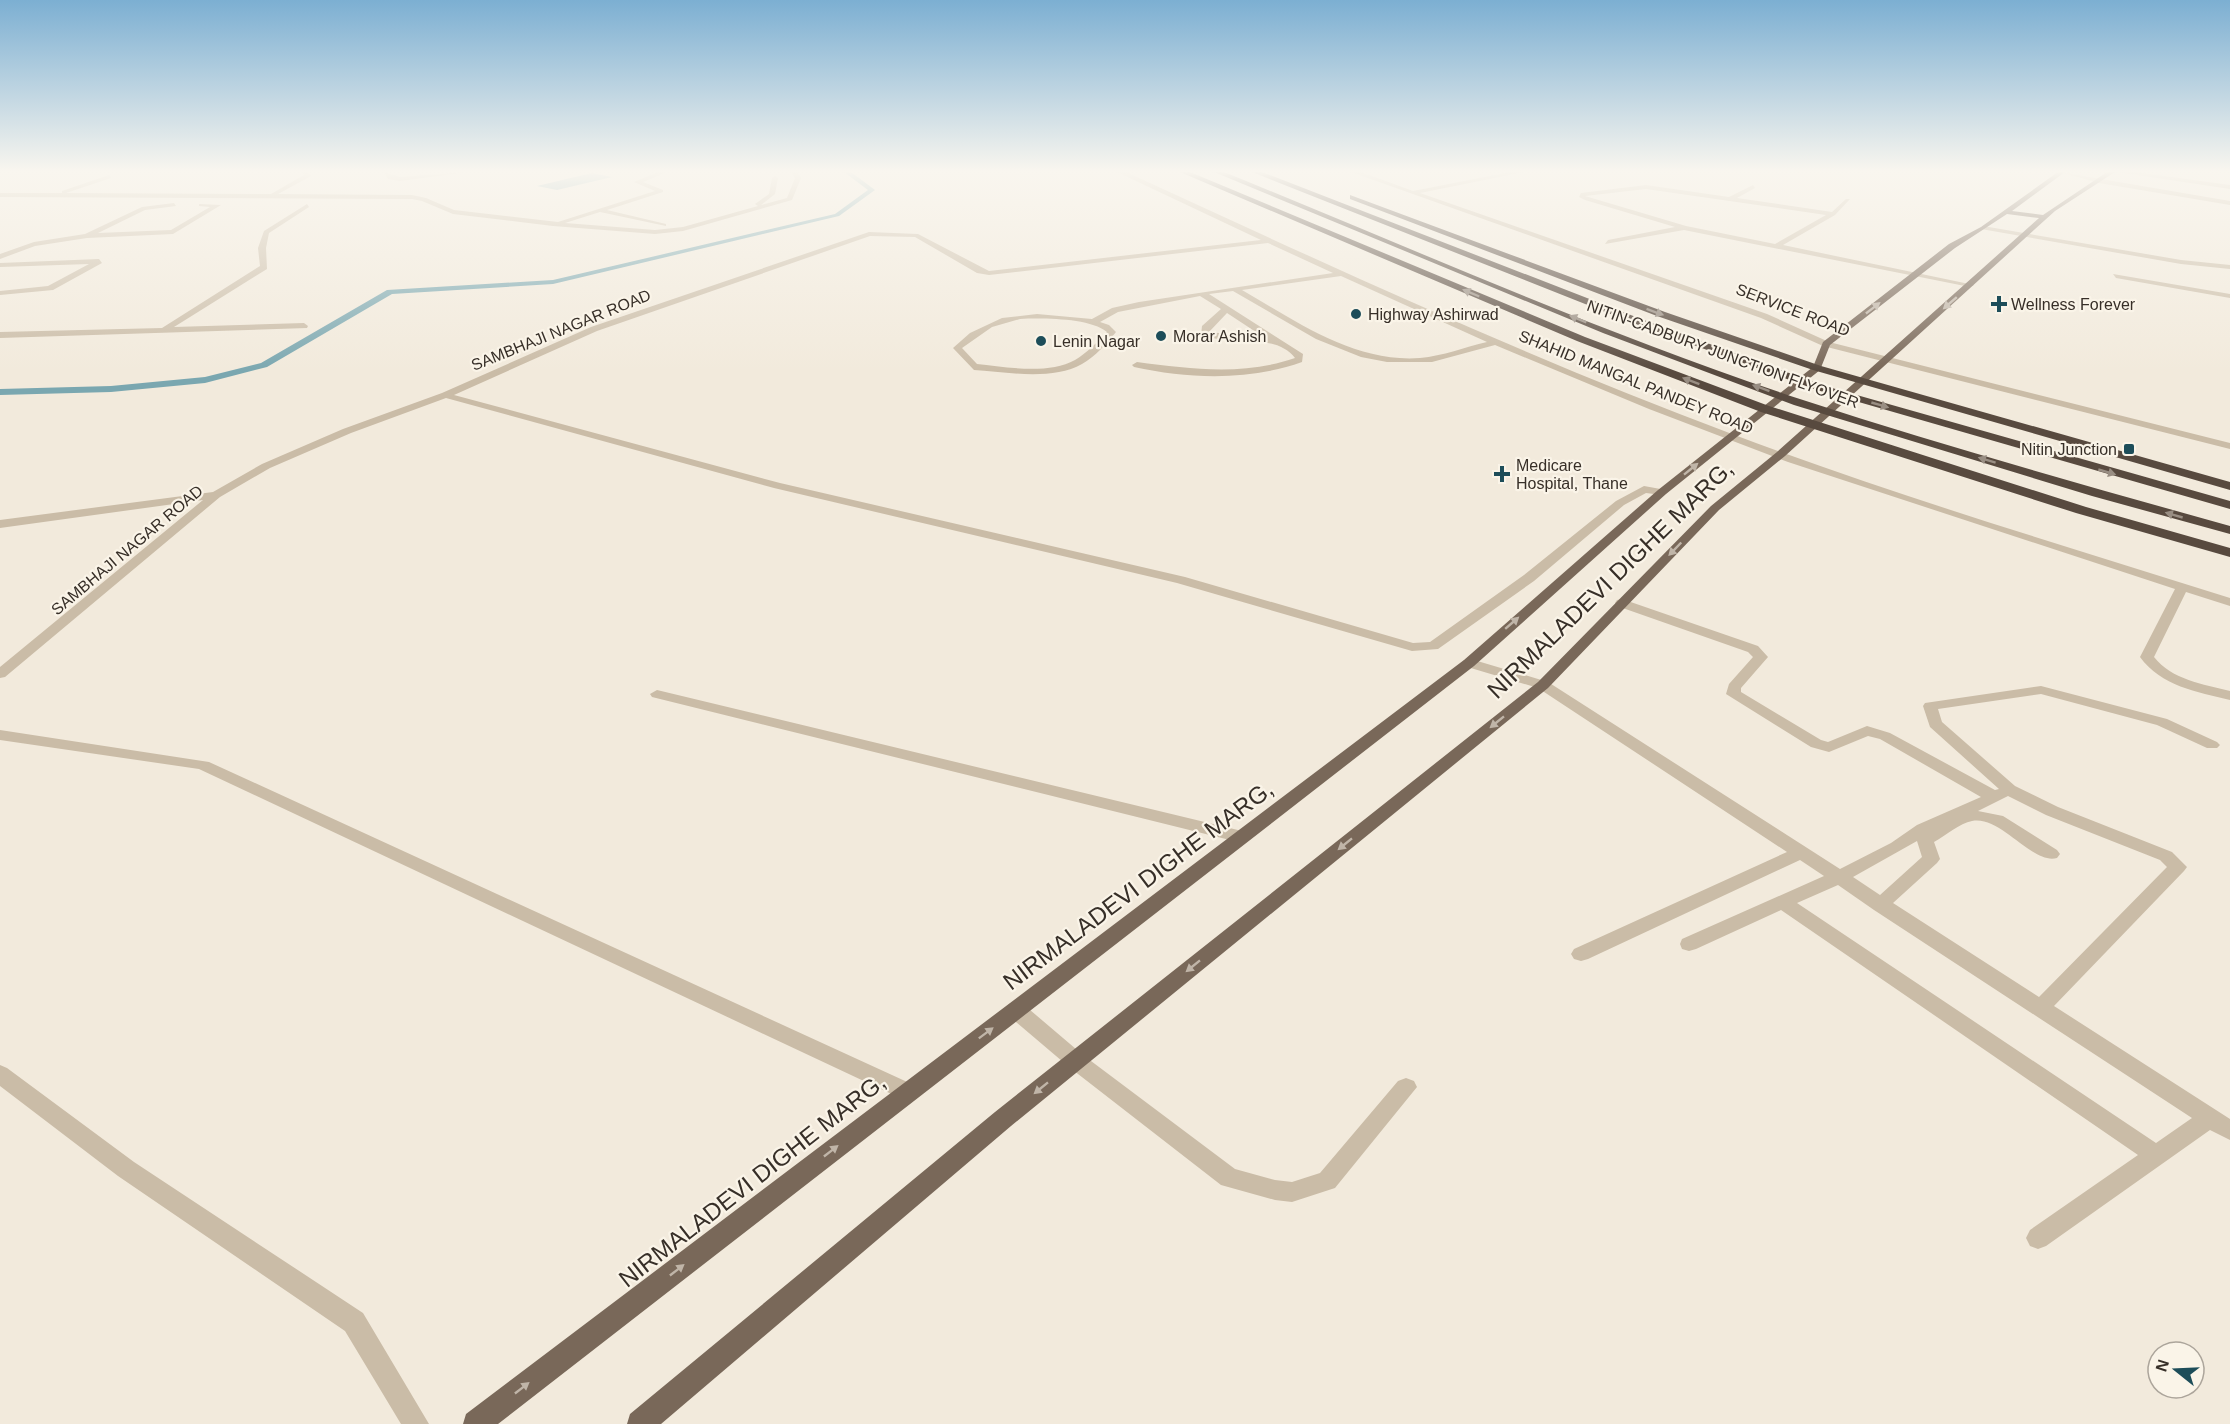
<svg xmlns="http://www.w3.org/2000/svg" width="2230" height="1424" viewBox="0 0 2230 1424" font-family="Arial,sans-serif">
<rect width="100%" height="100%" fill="#f2eadc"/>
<path fill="#7aa7b0" d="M592 173 612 177 557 190 537 186Z"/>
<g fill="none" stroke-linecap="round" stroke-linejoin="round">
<path fill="#7aa7b0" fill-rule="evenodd" d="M844 172H851L875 190 839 216 553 284 392 294 267 367 205 383 111 392 0 395V389L111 386 205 377 261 363 387 290 553 280 835 214 868 190Z"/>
<path fill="#cabca7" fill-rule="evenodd" d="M302 172H308L311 176 278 194 412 195 426 198 454 210 558 222 655 191 634 182 658 172H667L643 182 663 190V192L607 210 666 224V226L600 212 565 223 655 230 683 227 758 206 755 204 769 194 772 178 775 176 778 178 775 194 761 205 787 198 795 178 791 172H797L801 178 792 200 683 231 655 234 553 226 453 214 422 201 412 199 0 197V193H62V191L109 175 111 178 66 193 271 194 304 175Z
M384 172 400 177 468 172 400 181 388 179Z
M1117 172H1126C1326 264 1526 357 1732 434 1896 496 2063 545 2230 598V606L2186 592 2154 657C2172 680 2203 684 2230 691V700C2197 692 2161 686 2140 657L2175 589 1788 462 1649 409 1495 345 1432 362H1387L1361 357 1316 339 1233 291 1209 294 1303 354 1302 362C1249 381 1189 379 1134 367L1132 365 1137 362C1191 369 1243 376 1295 358 1275 332 1229 346 1201 335L1202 326 1221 309 1200 296 1118 312 1100 322 1109 325 1116 332C1107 343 1095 357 1082 364 1052 381 1006 372 974 370L953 348 970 333 1002 318 1037 314 1092 319 1112 308 1139 302 1333 273 1268 243 989 275 977 273 915 237 870 236 597 331 454 395 780 483 1185 577 1413 643 1430 642 1524 575 1616 501 1644 486 1666 490 1668 492 1662 495 1646 493 1624 505 1534 581 1438 649 1412 651 1177 583 774 488 446 398 351 433 270 468 220 497 5 677 0 678V667L203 500 0 528V520L213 492 262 464 343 429 442 393 591 327 869 232 918 234 989 271 1261 240ZM1341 276 1487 342C1465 347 1443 356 1420 358 1354 363 1296 321 1242 290ZM1227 313 1265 338 1209 332ZM1020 319C1043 318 1090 318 1107 332 1097 342 1087 353 1075 360 1048 375 1006 367 977 364L962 348 992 327Z
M1351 172H1361L1413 191 1510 172H1524L1420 193 1767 314 1829 342 2230 443V449L1823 346 1761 318Z
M2060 172 2230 201V205L2099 183Z
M2117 172H2135L2230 185V189Z
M1646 185 1729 197 1753 185 1755 188 1737 198 1832 212 1846 199H1850L1835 215 1783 245 1974 285 1970 287 1684 230 1605 244 1608 240 1675 227 1585 200 1579 197 1581 193ZM1646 189 1826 215 1775 244 1686 226 1585 196Z
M174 203 176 206 145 210 98 233 171 230 210 207 199 206V204L221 205 173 234 87 238 35 246 0 259V254L34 242 85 234 142 207Z
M307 204 309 207 269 233 266 248 267 269 174 327 304 323 308 326 307 328 0 338V332L162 328 260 266 258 248 264 231Z
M1983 226 2181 260 2230 265V269L2181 264 1981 229Z
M99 259 102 263 53 290 0 295V291L48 286 89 264 0 267V263Z
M2113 274 2230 294V298L2116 278Z
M1622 599 1758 646 1768 657 1741 688V692L1821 740 1828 742 1867 726 1890 733 1995 790 1999 789 1930 727 1923 706 1925 703 2041 686 2167 719 2217 742 2220 745 2217 748H2207L2157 725 2041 694 1938 709 1942 722 2015 786 2058 807 2172 852 2187 867 2184 871 2054 1006 2230 1119V1140L2210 1130 2046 1246 2038 1249 2030 1246 2026 1238 2030 1230 2138 1155 1781 910 1696 949 1689 951 1682 949 1680 944 1682 939 1824 876 1800 860 1588 959 1581 961 1574 959 1571 954 1574 949 1787 852 1538 688 1464 666 1462 663 1464 660H1474L1548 682 1840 869 1891 843 1917 825 1981 797 1880 739 1868 736 1829 752 1811 747 1726 694 1729 684 1753 657 1748 652 1617 606 1615 603 1617 600ZM2008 796 2046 815 2160 860 2167 867 2039 997 1893 903 1937 863 1940 859 1934 842C1945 836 1960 823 1972 821 2001 815 2032 865 2057 858L2060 854 2057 850 2003 816 1978 811ZM1917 841 1922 857 1880 895 1853 877ZM1838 885 1874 910 2192 1118 2156 1143 1797 903Z
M657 690 1242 831 1248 833 1251 837 1248 841 1242 843 652 697 650 694Z
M0 730 209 762 916 1086 919 1092 916 1098 908 1101 900 1098 199 769 0 740Z
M1016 1002 1023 1004 1083 1055 1235 1169 1275 1180 1292 1182 1320 1173 1398 1081 1406 1078 1414 1081 1417 1087 1335 1188 1292 1202 1275 1200 1221 1185 1069 1067 1009 1016 1006 1010 1009 1004Z
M0 1065 7 1068 134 1162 363 1313 429 1424H401L345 1331 118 1176 0 1086Z"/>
<path fill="#796859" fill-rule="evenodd" d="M2058 172H2065L2012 211 2043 215 2107 172H2115L2055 211 1785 456 1719 510 1548 688 1011 1126 661 1424H627L630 1414 995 1112 1538 682 1711 506 1777 452 2039 218 2007 214 1955 248 1830 345 1820 370 1666 494 1474 666 498 1424H463L466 1414 1464 660 1658 490 1813 367 1823 342 1949 244 1981 227Z"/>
<path fill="#584a3f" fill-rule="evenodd" d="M1180 172H1190L1585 337 1769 406 2086 507 2230 548V557L2076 513 1761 412 1577 341Z
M1214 172H1224C1416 250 1606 335 1803 400 1944 446 2087 486 2230 526V534L2092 496 1794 405 1603 333Z
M1252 172H1262L1641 319 1825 386 2230 501V509L1817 390 1633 323Z
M1350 195 1665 312 1821 366 2230 482V490L1813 370 1657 316 1350 199Z"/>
</g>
<defs><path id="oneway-solid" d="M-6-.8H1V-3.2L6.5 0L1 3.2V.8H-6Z" transform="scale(1.5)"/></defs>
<g fill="#998e83">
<use href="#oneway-solid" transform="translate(1471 293) rotate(-157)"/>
<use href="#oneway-solid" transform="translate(1655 312) rotate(20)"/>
<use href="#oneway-solid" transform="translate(1578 319) rotate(-158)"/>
<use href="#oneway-solid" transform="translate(1691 381) rotate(-159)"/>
<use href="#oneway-solid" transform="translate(1761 388) rotate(-160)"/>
<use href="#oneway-solid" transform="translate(1880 405) rotate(16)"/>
<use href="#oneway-solid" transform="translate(1987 460) rotate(-163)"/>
<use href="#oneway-solid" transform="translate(2107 472) rotate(16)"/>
<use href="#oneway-solid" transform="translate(2174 515) rotate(-164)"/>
</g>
<g fill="#c0b5a8">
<use href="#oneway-solid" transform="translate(1950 303) rotate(139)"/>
<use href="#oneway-solid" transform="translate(1873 308) rotate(-38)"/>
<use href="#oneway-solid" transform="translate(1691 469) rotate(-39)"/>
<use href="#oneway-solid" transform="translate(1675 549) rotate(134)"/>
<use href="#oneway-solid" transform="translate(1512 623) rotate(-41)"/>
<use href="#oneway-solid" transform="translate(1497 722) rotate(141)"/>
<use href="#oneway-solid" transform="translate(1345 844) rotate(141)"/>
<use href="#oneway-solid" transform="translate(1193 966) rotate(141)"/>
<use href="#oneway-solid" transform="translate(986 1033) rotate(-37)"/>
<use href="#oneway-solid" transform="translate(1041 1088) rotate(141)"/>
<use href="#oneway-solid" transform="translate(831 1151) rotate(-38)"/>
<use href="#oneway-solid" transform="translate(677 1270) rotate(-38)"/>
<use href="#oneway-solid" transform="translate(522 1388) rotate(-38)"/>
</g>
<linearGradient id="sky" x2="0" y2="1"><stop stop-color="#7cafd2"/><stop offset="0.46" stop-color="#f9f6ef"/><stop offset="1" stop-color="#f9f6ef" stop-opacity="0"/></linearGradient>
<rect width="2230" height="372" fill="url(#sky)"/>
<g fill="#1d4d59" stroke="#faf4e8" stroke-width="2">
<path d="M1996 295h6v6h6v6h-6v6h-6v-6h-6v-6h6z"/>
<circle cx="1356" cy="314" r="6"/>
<circle cx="1161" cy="336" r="6"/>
<circle cx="1041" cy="341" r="6"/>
<rect x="2123" y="443" width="12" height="12" rx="3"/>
<path d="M1499 465h6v6h6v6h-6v6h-6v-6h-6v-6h6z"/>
</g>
<g text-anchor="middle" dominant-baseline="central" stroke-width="4.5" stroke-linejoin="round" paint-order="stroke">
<g font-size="16" fill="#372f28" stroke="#faf4e8" text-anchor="start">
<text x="2011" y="304">Wellness Forever</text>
<text x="1368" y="314">Highway Ashirwad</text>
<text x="1173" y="336">Morar Ashish</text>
<text x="1053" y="341">Lenin Nagar</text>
<text x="2117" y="449" text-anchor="end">Nitin Junction</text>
<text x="1516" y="465">Medicare<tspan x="1516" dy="18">Hospital, Thane</tspan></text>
</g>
<g font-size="16" fill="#372f28" stroke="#faf4e8">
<text transform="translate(1793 310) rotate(21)">SERVICE ROAD</text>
<text transform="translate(561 330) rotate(-22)">SAMBHAJI NAGAR ROAD</text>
<text transform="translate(1723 354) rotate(20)">NITIN-CADBURY JUNCTION FLYOVER</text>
<text transform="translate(1636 382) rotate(22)">SHAHID MANGAL PANDEY ROAD</text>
<text transform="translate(127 550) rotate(-40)">SAMBHAJI NAGAR ROAD</text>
</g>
<g font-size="24" fill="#372f28" stroke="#faf4e8">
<text transform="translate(1610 579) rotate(-44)">NIRMALADEVI DIGHE MARG,</text>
<text transform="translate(1138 885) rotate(-37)">NIRMALADEVI DIGHE MARG,</text>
<text transform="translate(752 1180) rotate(-38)">NIRMALADEVI DIGHE MARG,</text>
</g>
</g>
<g transform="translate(2176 1370) rotate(288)"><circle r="28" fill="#faf4e8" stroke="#aca59b" stroke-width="1.5"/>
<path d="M0-4.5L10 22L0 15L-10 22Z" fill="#1d4d59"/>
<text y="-9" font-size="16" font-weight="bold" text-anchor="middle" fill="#372f28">N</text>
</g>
</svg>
